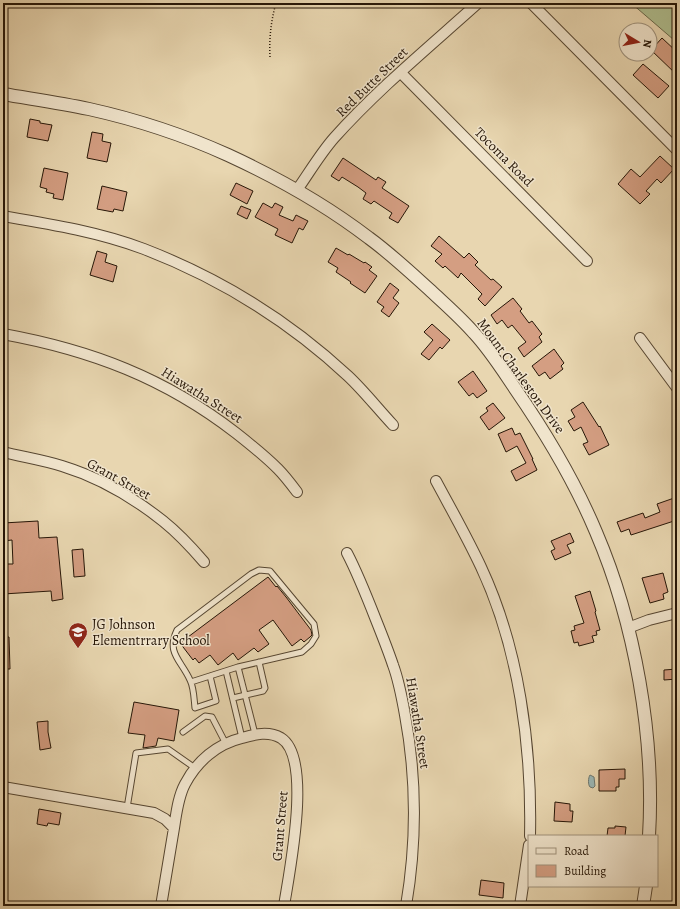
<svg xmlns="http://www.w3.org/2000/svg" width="680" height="909" viewBox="0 0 680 909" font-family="Alegreya,serif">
<rect width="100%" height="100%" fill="#e8d6b0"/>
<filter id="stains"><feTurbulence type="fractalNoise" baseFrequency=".005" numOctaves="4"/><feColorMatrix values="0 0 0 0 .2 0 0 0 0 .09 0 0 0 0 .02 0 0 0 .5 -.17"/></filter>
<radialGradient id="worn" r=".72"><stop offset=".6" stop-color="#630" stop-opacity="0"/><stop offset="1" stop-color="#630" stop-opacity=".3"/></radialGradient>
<path fill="#b0bf90" stroke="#6b6a4c" d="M631 3H677V44L674 40Z"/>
<path fill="#9bb7b5" stroke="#6c776f" d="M590 775 594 777 595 786 593 788 590 787C588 785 588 778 590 775Z"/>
<path fill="#d49e82" stroke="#261607" d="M662 38 677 52V75L651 50Z
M643 64 669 86 658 98 633 75Z
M30 119 40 121V123L52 125 48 141 27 137Z
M92 132 103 134 102 141 111 143 107 162 87 158Z
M660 156 674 169 661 183 657 179 646 191 650 194 640 204 618 184 631 169 640 177Z
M343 158 376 180 378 177 386 182 382 188 409 206 398 223 389 218 392 213 374 201 371 204 363 199 366 193 358 187 342 177 339 181 331 176Z
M44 168 68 173 63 200 53 198 54 194 46 192 47 189 40 187Z
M236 183 253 191 247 204 230 195Z
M102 186 127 192 123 211 114 209 113 212 97 209Z
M263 203 272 208 275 203 283 207 279 215 293 221 296 215 308 221 303 230 299 228 292 243 275 235 278 229 255 217Z
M241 206 251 210 247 219 237 214Z
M439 236 464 258 469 253 478 262 475 265 491 280 493 279 502 287 485 306 478 299 482 294 461 273 458 278 445 266 443 268 435 261 442 254 431 246Z
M336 248 348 255 349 254 364 263 365 262 372 267 369 270 377 276 365 293 350 283 351 282 336 272 338 268 328 262Z
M97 251 107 254 105 262 117 266 113 282 90 275Z
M390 283 399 290 393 298 399 303 389 317 381 311 384 307 377 302Z
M513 298 522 309 520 311 529 323 532 321 542 334 539 337 542 342 524 357 518 348 526 342 512 325 508 328 502 320 497 324 491 315Z
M432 324 450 340 442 349 440 347 429 360 421 354 433 340 424 332Z
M554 349 564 363 561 366 563 369 550 379 545 372 539 376 532 366Z
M473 371 487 391 477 398 473 393 469 396 458 382Z
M583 402 599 427 600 426 609 445 589 455 583 444 588 442 581 427 574 431 568 421 575 417 571 410Z
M493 403 505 418 489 430 480 417 488 411 486 408Z
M512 428 515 435 520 433 533 459H532L537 470 516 481 511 471 526 463 517 446 506 452 498 434Z
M677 497V520L631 535 629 529 621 532 617 522 643 513 645 518 660 512 657 504Z
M38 521 39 538 57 537 63 599 52 601 51 591 3 594V564H13L12 540 3 541V523Z
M570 533 574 542 567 545 571 553 555 560 551 551 555 549 551 541Z
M83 549 85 576 74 577 72 550Z
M663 573 668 592 663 594 664 599 650 603 642 578Z
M268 577 276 587 277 586 286 597 311 630 312 635 310 637 304 642 301 639 292 646 273 620 259 630 269 644 258 652 254 648 238 660 233 653 218 665 210 655 199 663 195 658 193 660 180 643Z
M590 591 596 611 595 612 600 630 596 631 597 635 592 636 594 642 579 646 578 642 574 643 571 631 575 630 574 626 584 623 575 596Z
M3 637H9L10 669H3Z
M677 669V679L664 680V670Z
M134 702 179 710 174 741 158 738 156 746 143 748 145 735 128 733Z
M48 721V732L51 748 40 750 37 722Z
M625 769V779H619V787H616V791H599V770Z
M555 802 570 804V811H573L572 822 554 821Z
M39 809 61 813 59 825 48 823 47 826 37 824Z
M615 826 626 827 625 836H607L608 828H615Z
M481 880 504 883 503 898 479 895Z"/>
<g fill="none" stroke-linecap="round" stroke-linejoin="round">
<g stroke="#564631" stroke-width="7">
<path id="service" d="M226 671 242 738
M210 676 216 701 195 708C194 699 194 688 190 680 181 660 166 653 177 630L251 574 259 570 270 571 314 624 316 636 311 644 302 652 238 667 255 734
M191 682 238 667
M233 698 263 691 265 688 259 662
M183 732 205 716 212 717 226 744
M127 808 136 753 168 749 195 768"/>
</g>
<g stroke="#564631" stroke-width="12">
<path id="minor" d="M531 3 677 150
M401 73 587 261
M297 190C309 173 320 154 334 138 378 89 429 47 478 3
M3 216C50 224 99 232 144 249 219 278 289 321 348 376 364 391 378 409 393 425
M3 334C91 350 165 378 236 433 250 444 265 456 278 469 285 476 291 484 297 492
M640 338 677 388
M3 452C23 457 43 460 62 466 98 477 134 498 163 521 178 533 192 548 204 562
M436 481C451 509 467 537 481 567 519 648 532 747 530 836
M347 553C358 574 367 597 376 620 382 635 388 650 393 665 399 681 402 698 405 715 417 780 417 841 406 906
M628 628 649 620 677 613
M3 787 154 813 165 819 174 828
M161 906C165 882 169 858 173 834 176 818 177 799 185 784 197 761 217 744 242 738 255 734 269 731 281 738 313 758 289 873 284 906
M520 906 529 845"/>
</g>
<g stroke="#564631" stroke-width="14">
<path id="tertiary" d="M3 94C32 99 60 103 89 109 134 119 186 136 228 155 278 178 326 205 369 238 391 254 411 273 431 291 446 305 461 318 474 333 490 350 503 371 516 390 547 435 575 482 596 532 635 623 655 737 649 836
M643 906 646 886"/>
</g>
<path stroke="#261607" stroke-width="1.5" stroke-dasharray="1 2" stroke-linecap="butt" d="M270 57C269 38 271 21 276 3"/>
<use href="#service" stroke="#f0e4cc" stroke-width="5"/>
<use href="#minor" stroke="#f0e4cc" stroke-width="10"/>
<use href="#tertiary" stroke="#f0e4cc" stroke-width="12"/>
</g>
<defs>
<g id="school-pin" transform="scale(1)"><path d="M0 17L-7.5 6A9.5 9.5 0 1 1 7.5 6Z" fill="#8f2418" stroke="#f0e4cc"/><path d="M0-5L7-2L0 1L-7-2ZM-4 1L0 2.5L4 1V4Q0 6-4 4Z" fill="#fff"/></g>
</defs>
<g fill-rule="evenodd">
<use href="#school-pin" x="78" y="632"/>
</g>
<g text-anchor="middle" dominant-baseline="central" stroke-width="3" stroke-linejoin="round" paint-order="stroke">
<g font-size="14" fill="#261607" stroke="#f0e4cc">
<text transform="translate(372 82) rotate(-44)">Red Butte Street</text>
<text transform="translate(504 157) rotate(45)">Tocoma Road</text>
<text transform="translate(521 376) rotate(54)">Mount Charleston Drive</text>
<text transform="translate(202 395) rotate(32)">Hiawatha Street</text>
<text transform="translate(119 479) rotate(29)">Grant Street</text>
<text transform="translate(418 723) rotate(81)">Hiawatha Street</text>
<text transform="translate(280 826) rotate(-85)">Grant Street</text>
</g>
<g font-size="14" fill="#261607" stroke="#f0e4cc" text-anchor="start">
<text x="92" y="624">JG Johnson<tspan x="92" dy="16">Elementrrary School</tspan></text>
</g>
</g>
<rect width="680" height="909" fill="none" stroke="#e8d6b0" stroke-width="16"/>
<rect x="4" y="4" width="672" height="901" fill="none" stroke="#261607" stroke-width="2"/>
<rect x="8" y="8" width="664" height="893" fill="none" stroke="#261607"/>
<rect x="528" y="835" width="130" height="52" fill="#f0e4cc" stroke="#9f927d"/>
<rect x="536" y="848" width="20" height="6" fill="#f0e4cc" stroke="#9f927d"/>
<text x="564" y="855" font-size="12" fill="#261607">Road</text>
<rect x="536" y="865" width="20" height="12" fill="#d49e82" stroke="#9f927d"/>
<text x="564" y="875" font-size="12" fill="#261607">Building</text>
<g transform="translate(638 42) rotate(100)"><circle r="19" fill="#f0e4cc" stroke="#9f927d"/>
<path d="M0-3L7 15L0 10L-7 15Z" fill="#8f2418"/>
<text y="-6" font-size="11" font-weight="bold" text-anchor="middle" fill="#261607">N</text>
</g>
<rect width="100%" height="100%" filter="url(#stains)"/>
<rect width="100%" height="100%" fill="url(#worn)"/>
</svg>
